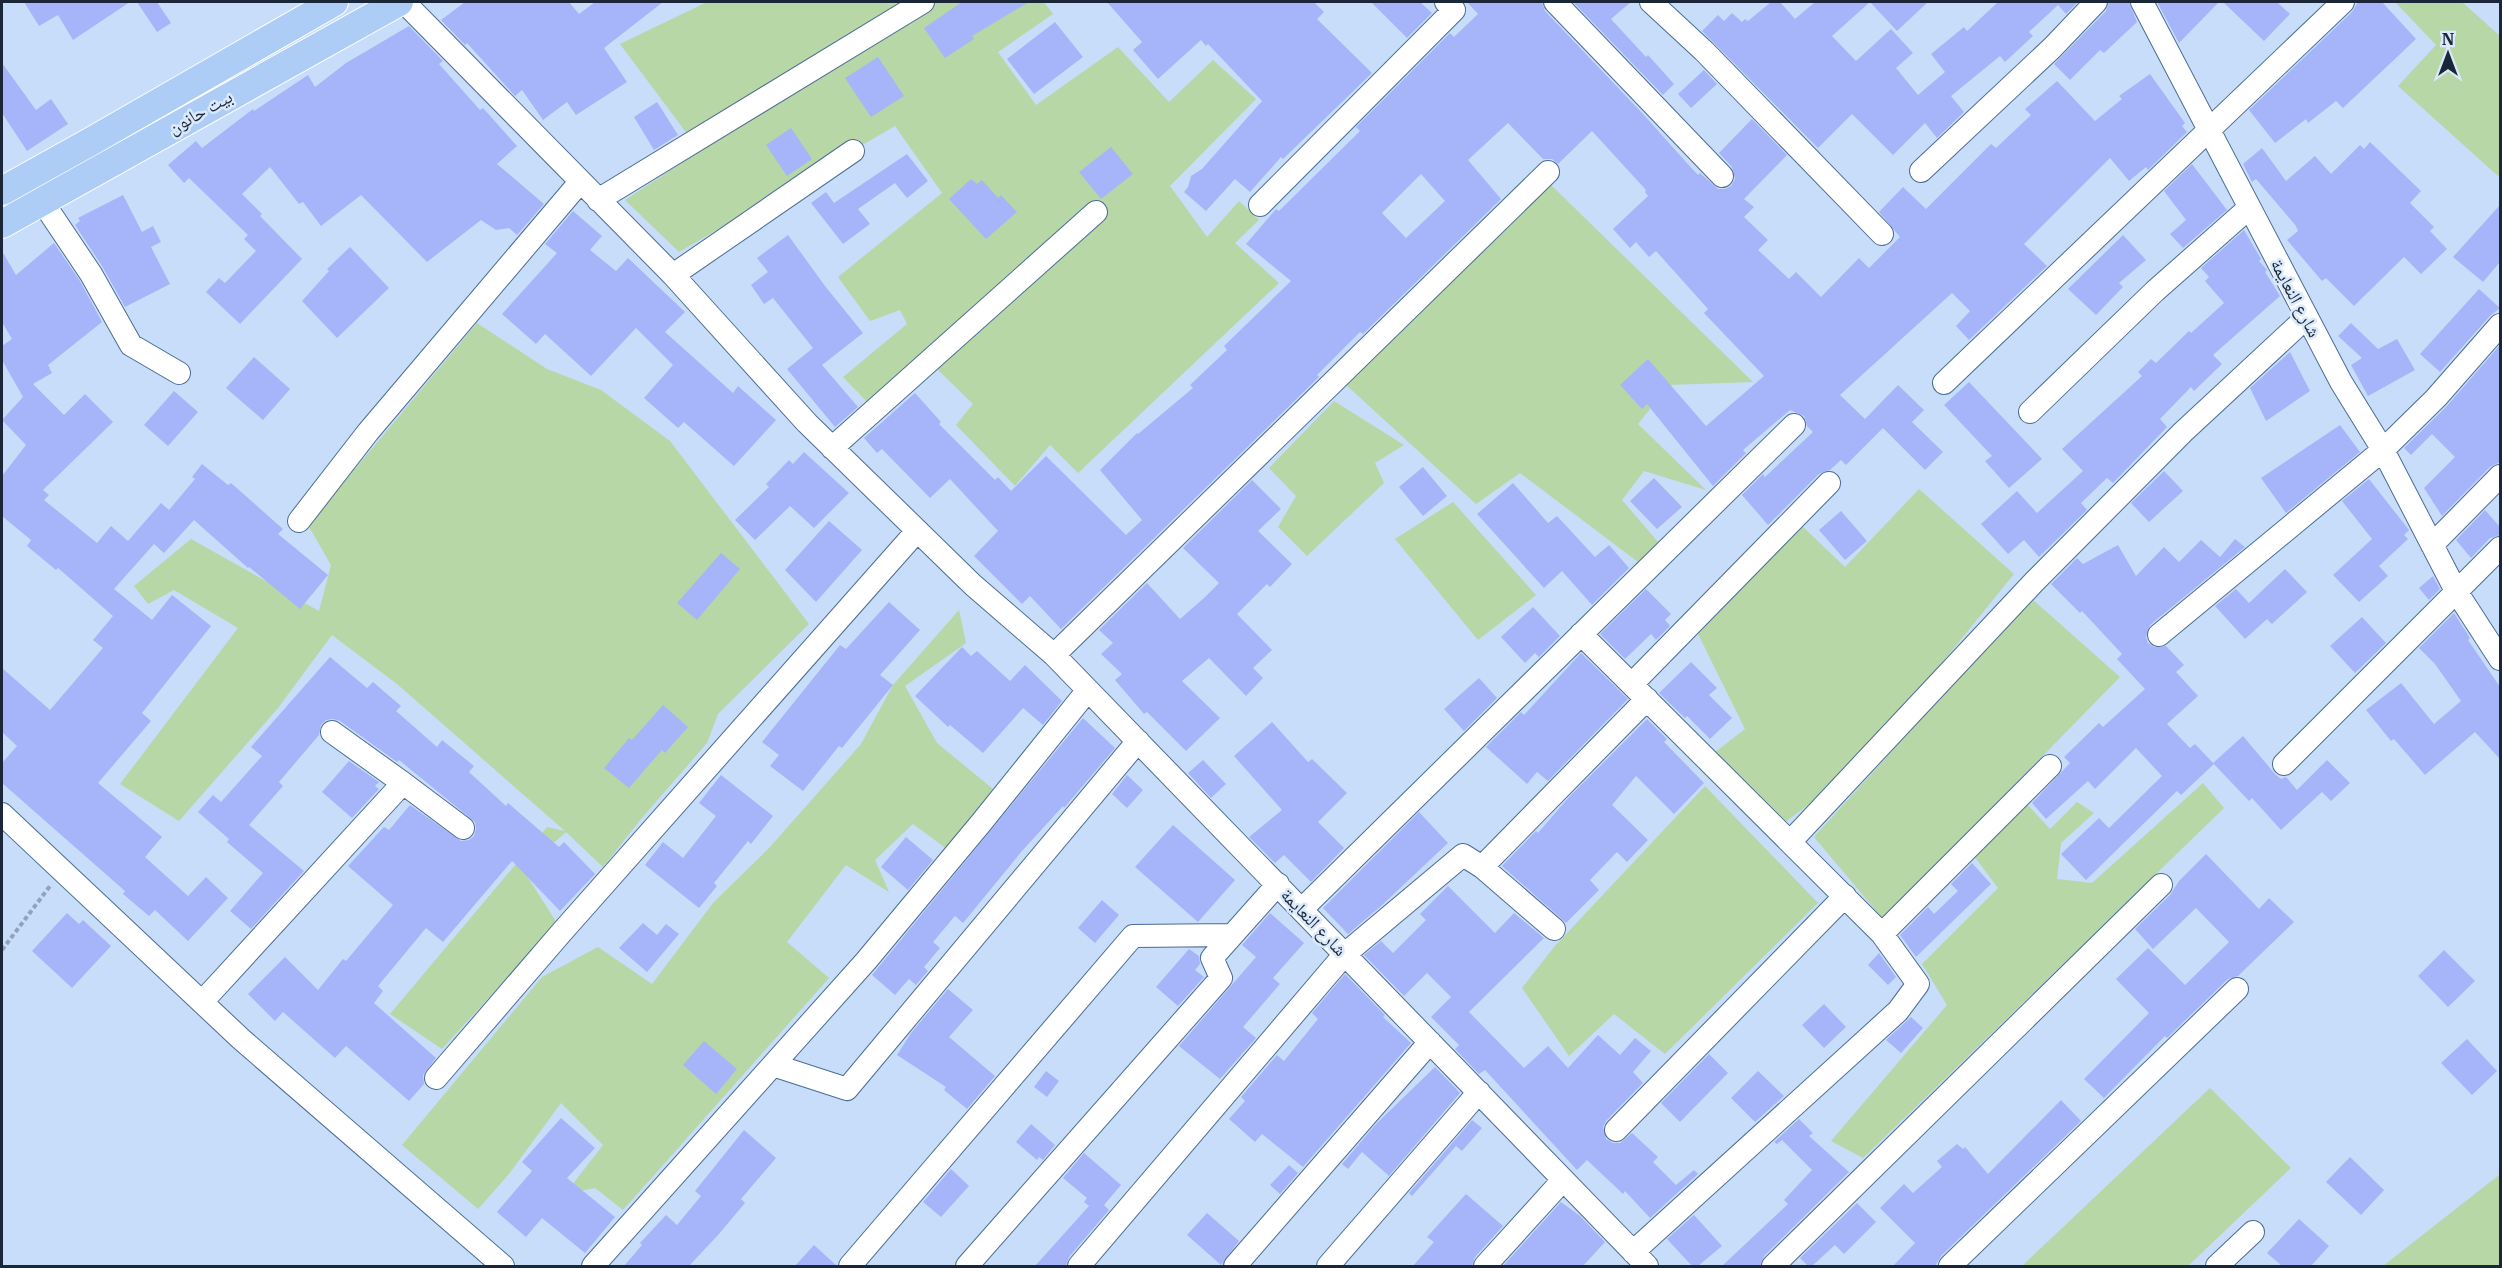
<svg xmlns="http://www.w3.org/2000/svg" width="2502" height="1268" viewBox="0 0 2502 1268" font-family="'IBM Plex Serif','Noto Naskh Arabic',serif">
<rect width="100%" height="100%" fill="#c7ddf9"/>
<path fill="#b7d7a6" d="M707 2H1044L1053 14 998 52 1036 105 1118 47 1169 102 1213 60 1256 99 1170 186 1207 237 1239 201 1259 220 1235 243 1279 283 1078 473 1050 445 1015 486 956 425 973 404 937 369 879 414 843 377 907 324 900 310 870 321 838 277 942 193 895 126 679 252 625 200 700 151 620 44Z
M2395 2H2462L2500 36V173L2498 176 2398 86 2436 45Z
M1550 184 1753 382 1669 385 1638 424 1706 490 1644 471 1622 500 1658 542 1638 562 1520 473 1476 504 1344 383Z
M477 323 547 369 601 390 670 441 809 624 718 714 707 743 641 819 603 867 566 832 523 870 557 923 442 1049 390 1014 547 827 565 831 397 684 332 635 278 708 179 821 120 784 238 628 174 590 148 604 134 586 191 539 319 611 331 565 308 525Z
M1334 401 1404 445 1375 463 1384 483 1307 556 1278 527 1296 496 1269 468Z
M1919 489 2014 574 1924 685 1812 802 1784 823 1714 753 1745 729 1698 634 1802 526 1845 567Z
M1453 502 1536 595 1478 640 1395 539Z
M2031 598 2120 677 1883 919 1814 837Z
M959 610 966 643 905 686 937 743 993 789 947 849 913 824 875 860 889 892 846 865 787 942 829 978 623 1210 595 1188 565 1194 603 1145 561 1103 509 1174 478 1209 402 1145 542 977 598 947 652 984 713 903 770 847 861 744 893 685Z
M2203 783 2224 808 1863 1158 1831 1141 1947 1005 1922 964 1998 888 1974 856 2026 803 2050 829 2077 802 2094 813 2061 843 2057 879 2092 883Z
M1705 786 1818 903 1665 1054 1614 1014 1569 1056 1522 988 1554 947Z
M2210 1088 2291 1168 2188 1266H2022Z
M2499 1175 2500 1266H2383Z"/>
<path fill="#a6b5fa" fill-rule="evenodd" d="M24 2H130L73 40 58 15 39 26Z
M137 2H157L171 23 157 32Z
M465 2H569L579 14 595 2H663L604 48 627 82 576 115 567 102 543 120 522 90 515 96 467 43 465 45 441 20Z
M962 2H1029L972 36 974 39 945 58 924 28Z
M1107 2H1314L1324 12 1317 19 1372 73 1283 159 1281 157 1250 192 1235 179 1206 211 1184 192 1188 187 1191 176 1202 169 1262 101 1208 44 1206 46 1201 40 1158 79 1133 50 1142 42Z
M1371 2H1420L1432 13 1407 38Z
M1467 2H1542L1545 11 1643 114 1686 162 1698 175 1700 173 1718 189H1725L1731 186 1735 179 1732 167 1719 153 1752 119 1787 155 1744 199 1754 207 1744 217 1768 240 1758 250 1789 279 1796 272 1821 297 1859 258 1869 268 1900 237 1879 212 1903 187 1926 209 1991 144 1996 148 2031 115 2025 109 2057 81 2095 121 2122 99 2119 96 2150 74 2185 123 2182 126 2187 132 2148 170 2146 167 2129 181 2110 158 2024 244 2047 266 1969 340 1956 326 1970 311 1952 293 1840 395 1865 419 1898 385 1924 410 1912 422 1943 452 1925 470 1883 428 1846 465 1841 460 1830 470 1819 474 1768 525 1742 495 1763 474 1765 477 1813 432 1807 426 1804 416 1790 410 1743 450 1746 453 1713 486 1647 404 1642 409 1620 385 1648 359 1706 426 1764 376 1704 313 1708 309 1656 251 1649 257 1636 242 1630 248 1613 229 1648 196 1645 192 1646 190 1592 131 1558 164 1552 159H1543L1508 123 1468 160 1501 199 1363 334 1360 332 1317 375 1319 377 1061 629 1030 596 1022 604 974 556 998 531 950 479 930 498 882 449 877 453 864 438 915 393 941 422 939 424 995 480 998 477 1011 491 1046 456 1126 535 1142 520 1100 470 1137 433 1138 434 1193 388 1190 385 1227 350 1224 346 1291 281 1246 244 1276 209 1279 211 1360 131 1356 127 1450 33 1454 37 1478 14ZM1421 174 1445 201 1406 238 1382 213Z
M1573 2H1631L1611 19 1646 57 1648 55 1674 84 1663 95Z
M1771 2H1780L1795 19 1815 2H1928L1897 31 1870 2 1832 36 1856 61 1891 29 1913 53 1896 68 1918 95 1945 72 1931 54 1964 27 1967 31 1998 2H2078L2066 14 2058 5 2029 32 2033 36 2005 62 2000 56 1951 96 1964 112 1937 138 1925 123 1893 155 1852 114 1818 148 1702 31 1718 15 1724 21 1732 13 1742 22 1745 19 1748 21Z
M2109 2H2129L2137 22 2104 53 2100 50 2070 80 2054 64 2106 11Z
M2157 2H2219L2179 43Z
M2223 2H2277L2290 14 2264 41Z
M2358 2H2382L2416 39 2343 108 2336 101 2308 123 2306 119 2275 143 2249 110 2352 12Z
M1055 22 1083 57 1034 94 1007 59Z
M409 26 443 61 439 64 480 110 483 108 517 146 497 164 544 204 517 235 509 228 496 230 481 220 427 262 361 195 321 226 303 202 299 204 270 167 242 194 262 214 260 216 302 259 240 324 206 292 219 278 225 283 256 251 244 239 248 235 189 178 184 183 168 165 196 141 202 148 253 109 254 111 308 75 315 87 346 63Z
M878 57 904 96 871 117 845 78Z
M2 63 36 110 51 99 68 124 27 151 2 113Z
M1704 70 1717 84 1691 108 1678 94Z
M657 102 678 135 654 150 634 117Z
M791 128 812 159 787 176 766 145Z
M2370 142 2421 191 2410 203 2434 227 2430 231 2447 249 2421 274 2404 257 2354 306 2326 278 2322 281 2287 240 2298 231 2296 226 2256 179 2252 182 2243 164 2262 148 2286 181 2315 156 2331 174 2360 145 2364 149Z
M1111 147 1133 174 1101 199 1079 172Z
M907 154 928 181 907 198 895 183 858 209 870 224 843 244 811 203 826 192 834 203Z
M2192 164 2227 210 2183 248 2170 234 2186 220 2164 191Z
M971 179 977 184 982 180 998 198 1001 195 1017 212 986 239 949 199Z
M123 195 142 232 153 226 161 242 151 247 170 284 125 307 102 266 75 225 80 221 78 218Z
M2500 205V262L2483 282 2453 257Z
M573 211 602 236 590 250 616 271 628 258 685 312 665 332 733 393 738 386 776 420 734 466 684 422 678 428 644 398 673 365 636 328 591 376 545 334 536 344 502 314 557 253 545 244Z
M2244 230 2261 259 2259 261 2267 270 2265 272 2280 296 2213 355 2222 364 2194 391 2191 387 2160 419 2167 427 2113 483 2107 478 2081 503 2087 510 2039 557 2024 540 2008 554 1981 524 2017 491 2037 513 2083 471 2062 449 2142 376 2138 372 2151 359 2156 363 2189 331 2191 333 2224 303 2205 281 2209 277 2201 268Z
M788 235 825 286 863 333 822 365 858 407 835 427 787 369 813 348 773 298 764 304 751 285 768 272 757 258Z
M2123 235 2146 260 2119 283 2123 287 2096 315 2068 289Z
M54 243 80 281 102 322 48 365 52 373 33 384 64 415 85 394 113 422 43 490 49 495 44 500 97 543 111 526 128 541 161 503 169 510 195 479 192 477 202 464 228 485 231 483 283 529 278 534 328 575 300 609 249 567 248 568 194 520 164 553 154 544 114 589 152 620 172 595 211 626 142 713 151 721 98 783 162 837 145 857 188 896 206 877 228 898 188 941 155 910 149 916 123 894 125 891 2 783V763L17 746 2 732V668L50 710 103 648 93 640 113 616 58 568 56 570 27 546 31 540 2 516V476L26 445 2 420 23 397 2 360V346L12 339 2 322V251L16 275Z
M350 247 389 288 337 338 302 301 329 271 327 269Z
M2479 289 2500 308 2490 316 2440 372 2420 354Z
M2351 323 2378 349 2397 339 2415 370 2368 396 2351 365 2362 358 2338 336Z
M2500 345V462L2490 467 2442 516 2424 488 2455 457 2432 434 2411 455 2404 448 2446 407Z
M2290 352 2310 391 2266 421 2250 388Z
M254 357 290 389 263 420 226 388Z
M1969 382 2042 459 2009 488 1985 461 1992 456 1944 405Z
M174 391 198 412 168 446 144 425Z
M2340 425 2360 452 2286 513 2261 478Z
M804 452 849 493 814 528 790 506 755 540 735 520 769 487 766 484 789 460 793 464Z
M1423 467 1447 496 1423 516 1399 487Z
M2164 471 2183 491 2149 522 2131 503Z
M1654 478 1682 507 1657 529 1630 501Z
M2369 479 2409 530 2404 535 2408 539 2379 566 2388 576 2359 602 2333 575 2372 539 2342 501Z
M1252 480 1281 509 1258 531 1292 564 1270 587 1267 584 1237 614 1272 650 1253 668 1263 678 1246 696 1209 658 1182 681 1220 718 1186 751 1147 712 1144 714 1115 680 1122 674 1101 654 1113 643 1099 630 1147 583 1180 619 1204 598 1219 583 1183 548Z
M1513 483 1548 523 1557 516 1595 557 1609 545 1629 568 1592 605 1562 571 1544 588 1477 514Z
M2485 510 2500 527V535L2490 538 2471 558 2456 540Z
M1841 511 1867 541 1845 560 1819 530Z
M829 521 862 550 816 602 785 570Z
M2235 539 2245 547 2150 625 2146 637 2148 643 2154 647 2166 646 2184 665 2176 672 2198 696 2167 724 2190 748 2195 744 2214 764 2181 795 2177 791 2086 880 2061 854 2099 818 2109 828 2162 776 2136 748 2095 789 2088 781 2046 819 2032 803 2070 763 2064 757 2099 723 2103 727 2145 689 2117 659 2122 654 2082 611 2080 613 2051 584 2077 558 2083 564 2118 545 2136 576 2164 547 2179 562 2201 540 2220 557Z
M721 553 740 569 697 620 677 603Z
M2285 569 2307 592 2272 624 2267 619 2245 639 2215 606 2236 589 2249 603Z
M2433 576 2440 589 2429 600 2419 588Z
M1646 589 1671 614 1665 620 1670 626 1656 640 1651 634 1625 659 1600 634Z
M889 602 920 630 880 675 893 685 842 748 839 746 803 791 770 766 779 755 762 742 840 645 846 649Z
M1533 607 1560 636 1539 657 1535 653 1525 663 1501 637Z
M2454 613 2470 638 2468 640 2500 687V759L2475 732 2425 775 2394 739 2391 741 2366 710 2401 683 2434 724 2461 701 2435 664 2419 648Z
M2362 617 2386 643 2355 673 2330 646Z
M962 647 971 656 977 651 1010 681 1025 665 1062 701 1043 725 1023 708 983 753 950 725 948 727 915 696Z
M1581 653 1628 699 1548 781 1537 772 1527 784 1486 747 1521 712 1524 715Z
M330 657 367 688 373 682 401 706 396 711 437 747 442 740 474 766 469 772 506 806 508 803 559 847 564 842 595 874 560 911 512 861 443 942 426 928 378 986 383 991 374 1003 436 1058 423 1075 424 1084 409 1101 346 1046 335 1058 283 1012 275 1021 248 994 285 957 318 990 343 959 346 961 393 905 348 866 384 827 389 830 410 805 461 841 469 840 474 836 476 829 475 822 399 760 397 762 340 721 333 719 326 720 321 725 319 735 279 782 283 786 249 825 304 871 251 929 230 911 263 873 227 842 229 839 198 812 213 795 221 802 262 756 251 747Z
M1691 662 1717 688 1709 695 1732 718 1710 739 1687 716 1685 718 1659 693Z
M1479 678 1497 698 1464 731 1444 709Z
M663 705 688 727 665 753 662 750 629 788 604 768 629 738 632 740Z
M1083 718 1115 748 1064 808 1063 806 1022 851 963 923 955 916 933 942 940 948 924 967 928 971 916 985 909 979 895 995 872 975Z
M1647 719 1667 739 1664 742 1704 783 1674 814 1636 776 1612 805 1648 840 1627 862 1617 852 1590 880 1599 890 1566 923 1502 866 1536 831 1538 833 1569 797Z
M1272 722 1308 762 1312 759 1347 793 1318 822 1344 848 1311 882 1284 855 1275 863 1249 837 1282 810 1234 756Z
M2243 736 2275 774 2281 779 2286 777 2297 790 2327 760 2350 783 2331 801 2322 792 2281 830 2252 798 2249 801 2213 763Z
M1203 760 1226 784 1211 798 1188 773Z
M349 761 379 782 375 786 379 789 352 818 322 792Z
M721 775 773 816 751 844 748 841 714 883 717 886 699 908 645 865 663 842 683 858 716 816 699 803Z
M1127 775 1143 790 1127 808 1112 794Z
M1419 812 1448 843 1381 906 1348 934 1323 908Z
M1173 825 1235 880 1198 922 1135 867Z
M906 837 933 860 908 890 881 867Z
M2206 854 2259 909 2269 898 2294 922 2238 976 2228 979 2167 1038 2165 1036 2104 1098 2084 1079 2149 1013 2116 979 2148 948 2185 985 2229 942 2196 908 2153 949 2135 929 2170 895 2179 881Z
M1972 863 1991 884 1916 957 1900 935 1928 907 1934 914 1958 891 1951 884Z
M1448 886 1495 933 1514 913 1544 938 1469 1012 1524 1068 1548 1046 1568 1068 1598 1035 1620 1055 1635 1038 1651 1051 1633 1072 1643 1083 1606 1121 1603 1127 1606 1139 1613 1143H1620L1632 1133 1658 1157 1653 1162 1676 1185 1694 1170 1698 1174 1650 1218 1625 1191 1623 1194 1587 1160 1577 1170 1485 1070 1479 1074 1455 1049 1459 1045 1431 1017 1451 997 1427 973 1404 996 1364 955 1381 941 1393 953 1426 920 1420 914Z
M1102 900 1119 915 1095 943 1078 928Z
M67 913 79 924 83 920 111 946 72 988 32 951Z
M1270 913 1304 943 1273 978 1280 984 1243 1027 1256 1038 1220 1079 1179 1046 1256 957 1242 945Z
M643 923 657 935 666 924 679 934 647 972 619 948Z
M1189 949 1199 956 1200 964 1195 970 1204 977 1178 1006 1156 987Z
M2444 950 2475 981 2448 1007 2418 976Z
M1879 953 1896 977 1888 985 1868 965Z
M1345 974 1385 1015 1383 1017 1411 1043 1303 1167 1262 1134 1255 1142 1229 1119 1245 1101 1241 1097 1277 1055 1284 1061 1318 1019 1312 1013Z
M948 989 973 1010 949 1037 995 1076 967 1109 944 1090 946 1087 897 1055 911 1033Z
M1824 1004 1846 1027 1824 1048 1802 1025Z
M1911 1017 1923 1028 1901 1053 1886 1040Z
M2467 1039 2497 1071 2472 1095 2441 1063Z
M704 1041 737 1069 716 1094 683 1065Z
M1709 1054 1728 1073 1680 1122 1661 1103Z
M1435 1067 1460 1093 1389 1176 1362 1152 1348 1169 1342 1164 1376 1124Z
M1046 1071 1059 1081 1047 1097 1034 1087Z
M1758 1071 1784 1096 1755 1122 1731 1098Z
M2061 1100 2081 1121 1941 1256 1935 1266H1893L1915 1243 1880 1208 1904 1184 1913 1193 1942 1167 1937 1161 1957 1144 1963 1149 1965 1147 1988 1174Z
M561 1118 595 1148 567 1178 615 1217 585 1253 542 1218 526 1237 497 1212 532 1171 522 1162Z
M1799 1119 1813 1133 1809 1136 1849 1172 1764 1256 1760 1266H1722L1788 1204 1784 1200 1812 1170 1782 1140 1777 1144 1774 1142Z
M1472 1120 1482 1128 1462 1151 1456 1146 1412 1196 1409 1193Z
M1031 1124 1055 1145 1043 1160 1039 1157 1037 1160 1016 1142Z
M744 1130 776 1158 741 1199 745 1203 718 1235 689 1266H624L642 1245 640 1243 666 1215 677 1225 701 1196 695 1191Z
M1084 1153 1121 1185 1104 1205 1109 1210 1069 1257 1066 1266H1035L1089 1206 1084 1202 1087 1198 1063 1178Z
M2350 1157 2384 1190 2361 1215 2326 1182Z
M1289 1165 1298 1173 1280 1194 1270 1185Z
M951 1169 969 1186 941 1217 923 1202Z
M1466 1194 1503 1226 1475 1257 1472 1266H1413L1434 1242 1427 1237Z
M1561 1202 1580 1216 1605 1242 1583 1266H1503Z
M1857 1203 1876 1222 1844 1254 1835 1245 1812 1266H1808L1800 1258Z
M1207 1213 1239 1241 1221 1265 1187 1235Z
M1694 1215 1722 1246 1698 1266H1692L1667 1239Z
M2299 1219 2329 1246 2311 1266H2282L2267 1253Z
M814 1245 837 1266H795Z"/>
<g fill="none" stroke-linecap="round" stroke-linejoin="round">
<g stroke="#4c6c95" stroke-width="24">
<path id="minor" d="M404 2 673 275 807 423 973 585 1054 655 1647 1266
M1555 2 1722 176
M1651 2 1704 51 1882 234
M2142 2 2341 382 2383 450 2456 591 2500 659
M1921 171 2052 48 2096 2
M598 200 923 2
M42 201 91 274 131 345 179 373
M1260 205 1454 10 1446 2
M673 275 853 151
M1944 383 2343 2
M2030 412 2155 291 2249 208
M832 448 1096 212
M299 521 368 432 580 182
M2432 545 2500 476
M1581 634 1882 934 1918 984 1898 1011 1633 1252
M2159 635 2383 450 2436 398 2500 325
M1054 655 1548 172
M1632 684 1829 483
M2284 764 2500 548
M403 783 463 828
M2 814 241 1039 503 1266
M1790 842 2034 582 2183 432 2307 317
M1482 867 1554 929
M1302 909 1794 425
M1882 934 2050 766
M202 1002 403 783 332 732
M773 1065 847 1089 1138 741
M436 1078 561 933 917 531
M1616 1130 1845 896
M593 1266 866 961 981 823 1088 690
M850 1266 1133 936 1232 935
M967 1266 1221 978 1212 958 1278 884
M1079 1266 1345 954 1463 855 1482 867 1647 699
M1235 1266 1430 1042
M1328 1266 1479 1092
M1485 1266 1563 1180
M1773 1266 2161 885
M1950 1266 2237 989
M2217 1266 2253 1232"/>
</g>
<g stroke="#fff" stroke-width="30">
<path id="major" d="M2 191 90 142 334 2
M2 224 399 2"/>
</g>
<path stroke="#90a3bc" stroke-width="4" stroke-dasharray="4.5 3" stroke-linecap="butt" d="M2 950 50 886"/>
<use href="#minor" stroke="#fff" stroke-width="22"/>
<use href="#major" stroke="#adcdf6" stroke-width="28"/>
</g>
<g text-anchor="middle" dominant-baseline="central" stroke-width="5" stroke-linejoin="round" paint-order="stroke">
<g font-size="18" fill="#192738" stroke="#dbe9fc">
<text transform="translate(200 112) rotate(-29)">بيت حانون</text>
<text transform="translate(2296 298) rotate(62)">شارع النعايمة</text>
<text transform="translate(1314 922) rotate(46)">شارع النعايمة</text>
</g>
</g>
<rect width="2502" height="1268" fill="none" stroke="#192738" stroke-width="6"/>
<g transform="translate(2448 54)" stroke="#dbe9fc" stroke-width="4.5" paint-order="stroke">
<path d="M0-4.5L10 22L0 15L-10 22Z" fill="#192738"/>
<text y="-9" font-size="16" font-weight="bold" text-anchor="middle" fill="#192738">N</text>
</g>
</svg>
